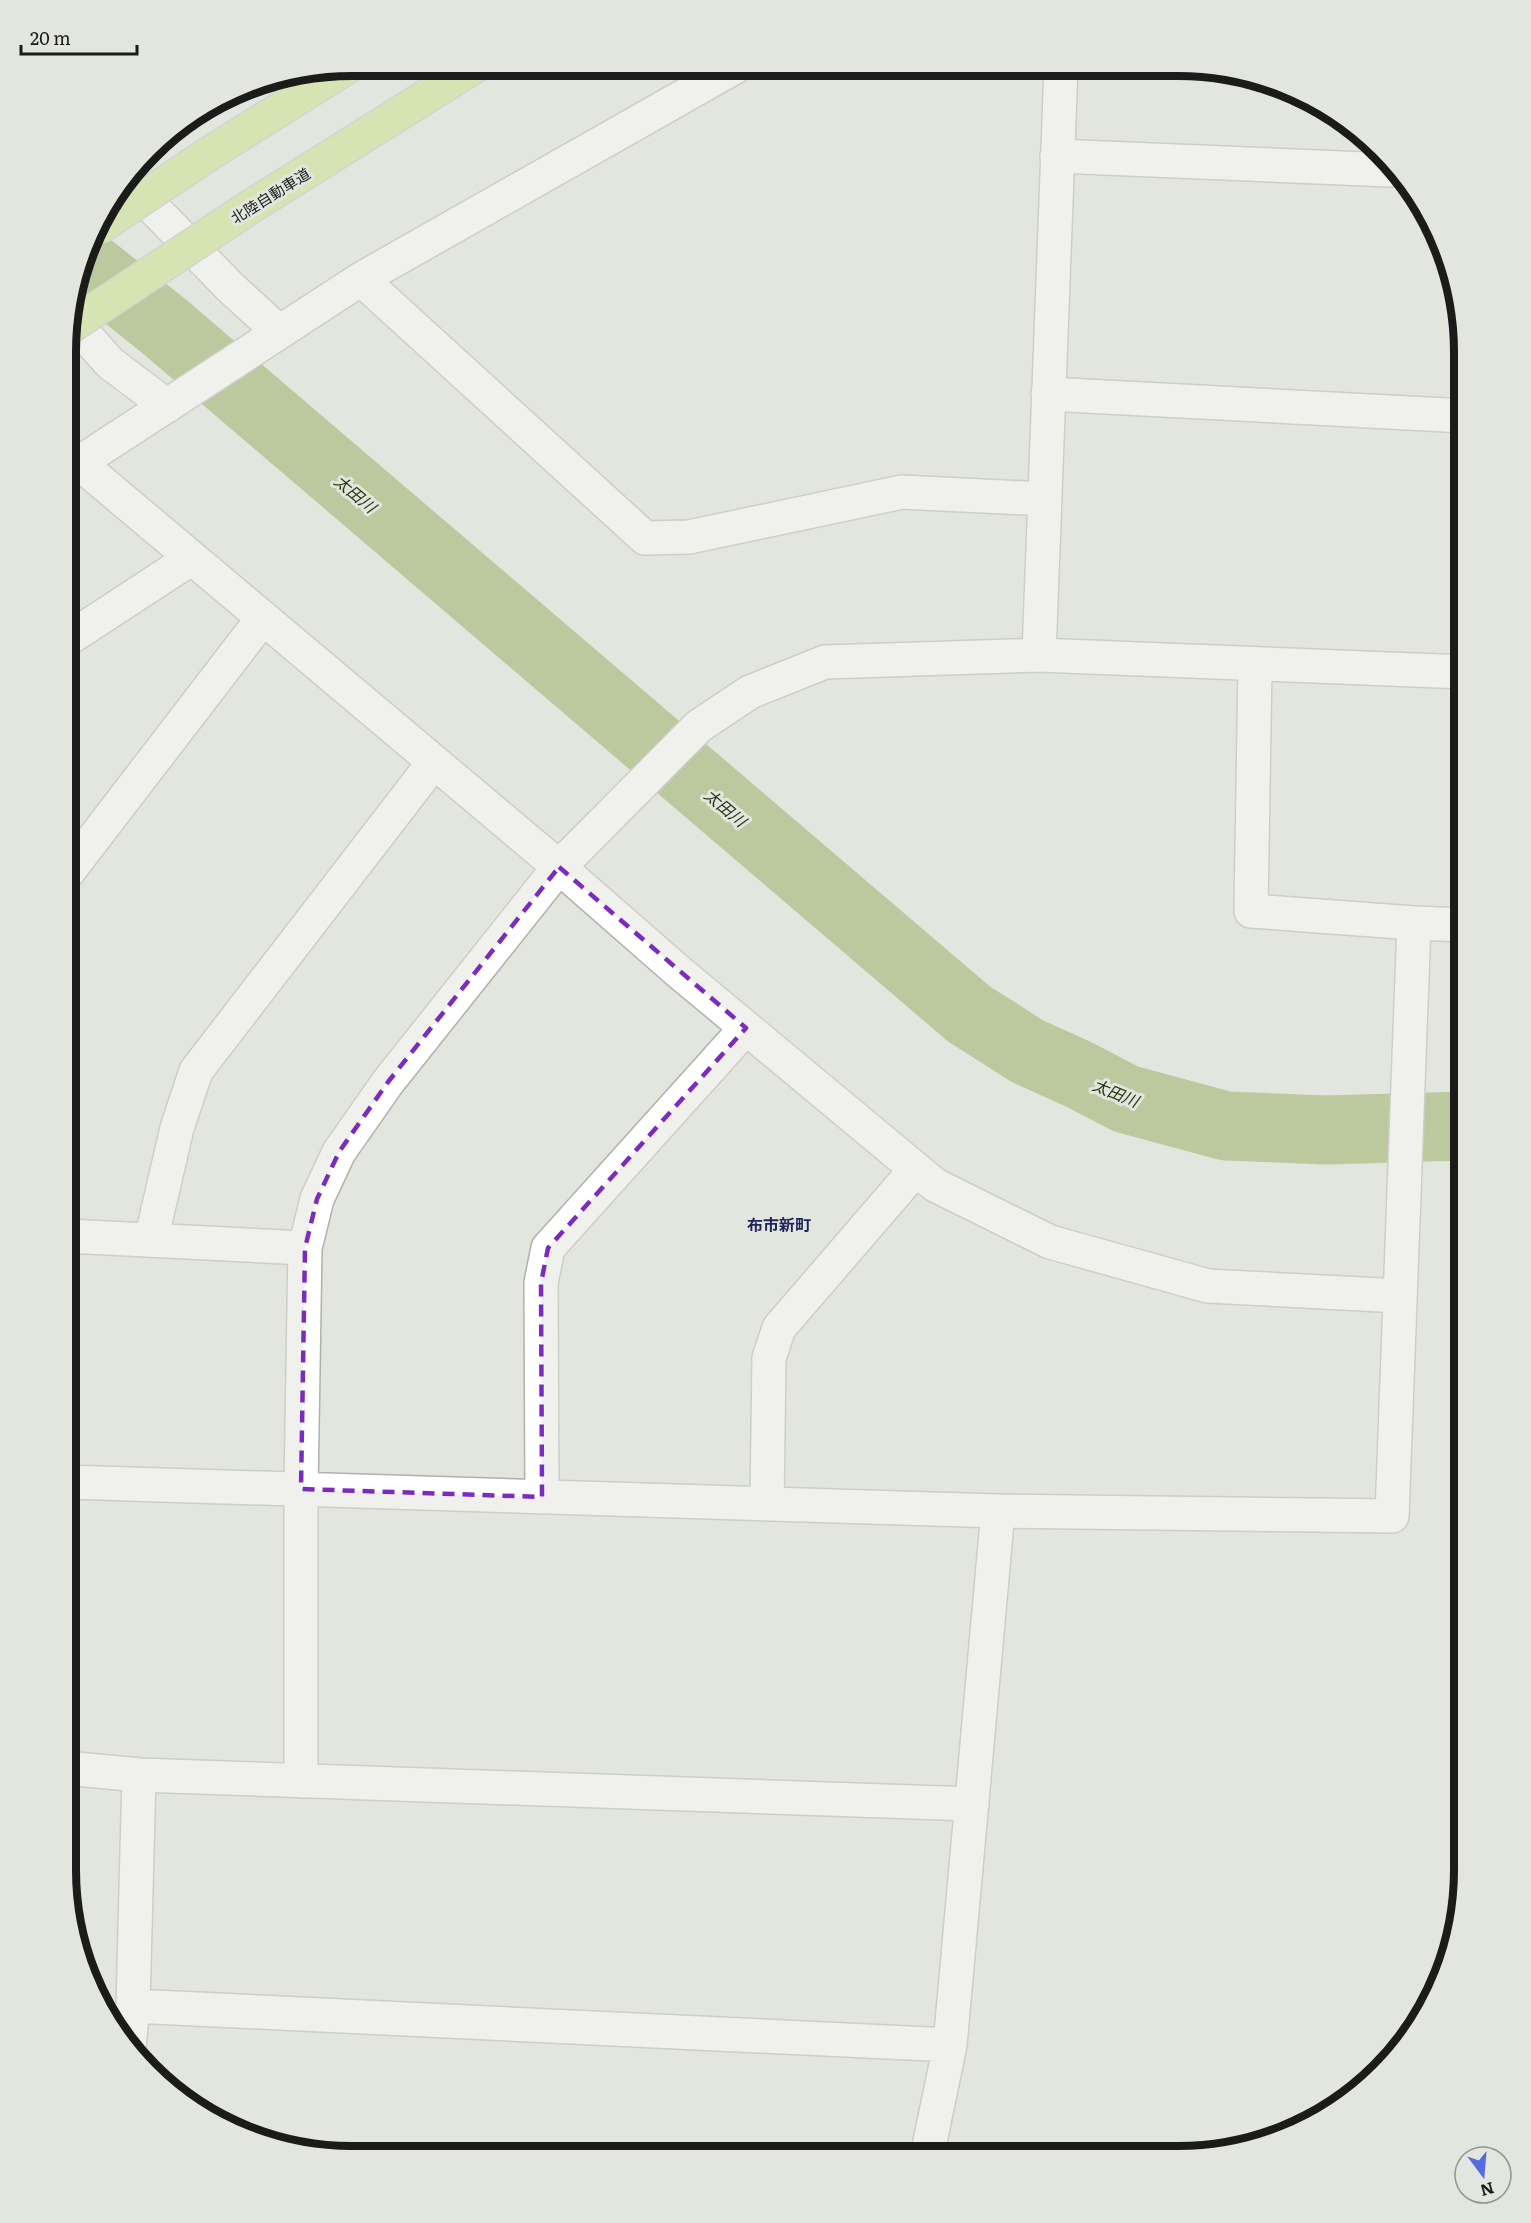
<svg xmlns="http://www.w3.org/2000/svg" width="1531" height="2223" viewBox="0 0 1531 2223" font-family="Literata,'Noto Sans JP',serif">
<rect width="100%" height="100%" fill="#e3e5df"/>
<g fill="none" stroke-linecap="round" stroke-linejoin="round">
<path stroke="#8da450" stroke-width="69" d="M86 264 165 327 969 1014 1027 1051 1078 1074 1126 1099 1226 1126 1326 1130 1465 1126"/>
<g stroke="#afb1ab" stroke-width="36">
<path id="minor" d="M1057 156 1389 170
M127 181 230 287 279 332
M361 279 645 538 689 537 902 492 1045 499
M68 316 110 363 167 406
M1048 394 1465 416
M79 463 559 867 679 972 935 1185 1050 1242 1208 1286 1400 1296
M68 470 361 279 735 67
M68 639 192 558
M1039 655 1061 68
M1255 665 1251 911 1414 923 1465 925
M68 872 263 618
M67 1236 305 1248
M151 1240 177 1128 196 1071 434 762
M67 1482 998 1511 1392 1516 1414 923
M542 1497 541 1283 548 1248 746 1028
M767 1504 769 1358 779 1328 916 1169
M66 1768 139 1775 972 1804
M301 1781V1489L305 1248 317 1199 339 1152 388 1082 559 867 699 726 750 692 825 662 1039 655 1465 672
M133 2006 950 2045
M129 2048 133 2006 139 1775
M927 2156 950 2045 998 1511"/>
</g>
<g stroke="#bfbfbf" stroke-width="36">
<path id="motorway" d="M207 155 347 67
M250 207 475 66"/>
</g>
<use href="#minor" stroke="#fff" stroke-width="33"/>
<use href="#motorway" stroke="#c5e17d" stroke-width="33"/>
<g stroke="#bfbfbf" stroke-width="36" stroke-linecap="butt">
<path id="motorway-bridge" d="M98 228 207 155
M68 328 250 207"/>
</g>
<use href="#motorway-bridge" stroke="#c5e17d" stroke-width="33"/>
</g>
<path d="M0 0H1531V2223H0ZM559 867 746 1028 548 1248 541 1283 542 1497 301 1489 305 1248 317 1199 339 1152 388 1082Z" fill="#e3e5df" fill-opacity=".55" fill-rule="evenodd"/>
<path fill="none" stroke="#7b2cbf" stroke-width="4.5" stroke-dasharray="12 8" stroke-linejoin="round" d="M559 867 746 1028 548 1248 541 1283 542 1497 301 1489 305 1248 317 1199 339 1152 388 1082Z"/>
<g text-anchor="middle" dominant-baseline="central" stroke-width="6" stroke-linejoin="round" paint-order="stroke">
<g font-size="15" fill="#1b1c1a" stroke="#e3e5df">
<text transform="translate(270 195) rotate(-32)">北陸自動車道</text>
</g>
<g font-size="16" font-style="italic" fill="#2b3511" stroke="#e3e5df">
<text transform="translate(356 493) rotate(40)">太田川</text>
<text transform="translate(726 807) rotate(40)">太田川</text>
<text transform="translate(1116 1092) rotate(22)">太田川</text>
</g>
<g font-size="16" font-weight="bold" fill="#1c245c" stroke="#e3e5df">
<text x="779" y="1224">布市新町</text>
</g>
</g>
<path d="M0 0H1531V2223H0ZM352 76H1178A276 276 0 0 1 1454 352V1870A276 276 0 0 1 1178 2146H352A276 276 0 0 1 76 1870V352A276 276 0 0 1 352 76Z" fill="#e3e5df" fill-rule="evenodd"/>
<path fill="none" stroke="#1b1c1a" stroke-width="8" d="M352 76H1178A276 276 0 0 1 1454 352V1870A276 276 0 0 1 1178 2146H352A276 276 0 0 1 76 1870V352A276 276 0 0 1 352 76Z"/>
<g transform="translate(1483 2175) rotate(164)"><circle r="28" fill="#e3e5df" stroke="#939590" stroke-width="1.5"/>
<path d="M0-4.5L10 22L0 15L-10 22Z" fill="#566ae1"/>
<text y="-9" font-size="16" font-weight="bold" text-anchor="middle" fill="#1b1c1a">N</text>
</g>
<path d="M21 45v9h116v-9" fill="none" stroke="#1b1c1a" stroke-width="3"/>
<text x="30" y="45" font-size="18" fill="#1b1c1a" stroke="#e3e5df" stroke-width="4.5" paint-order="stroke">20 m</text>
</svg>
